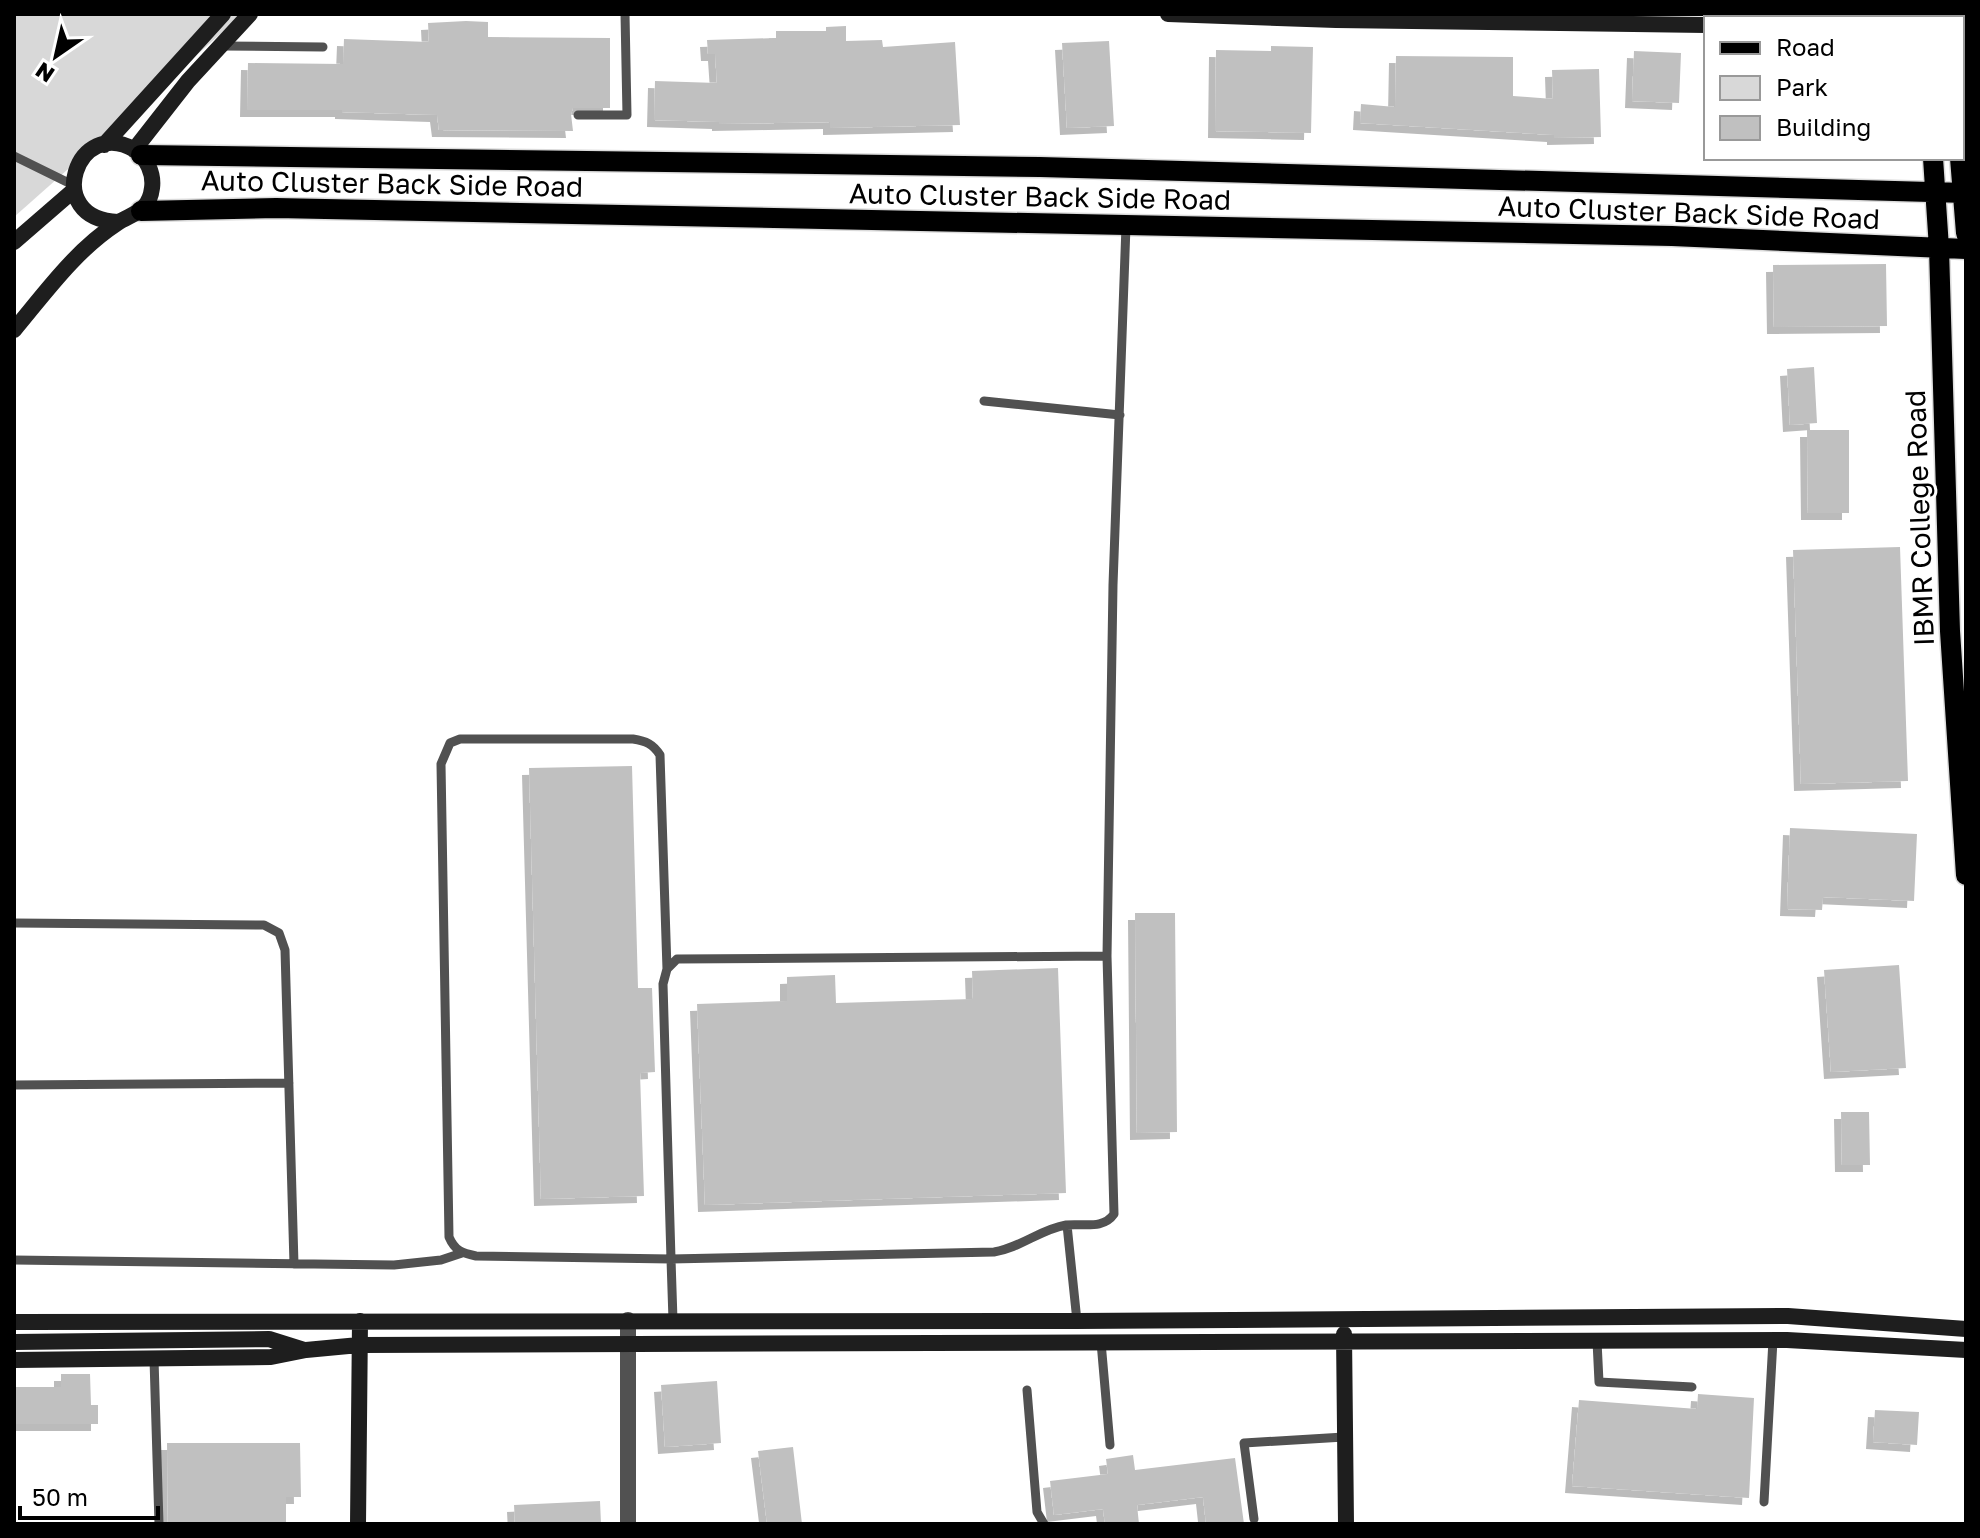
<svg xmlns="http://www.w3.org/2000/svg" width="1980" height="1538" viewBox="0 0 1980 1538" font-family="'Golos Text',sans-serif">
<defs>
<filter id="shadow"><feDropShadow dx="-7" dy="7" stdDeviation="0" flood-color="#0004"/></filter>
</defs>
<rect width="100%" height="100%" fill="#fff"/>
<path fill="#d8d8d8" d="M14 14H243L14 217Z"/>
<path fill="#c0c0c0" filter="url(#shadow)" d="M466 21 488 22V37L610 38V108H573L571 114 573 131 439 130 437 115 342 112V110H247L248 63 343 64 344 39 429 42 428 23Z
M846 26V41L882 40 883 47 955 42 960 125 830 128V122L719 124V122L654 120 655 81 717 83 715 54H708L707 40 776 38V31H826V27Z
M1109 41 1114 126 1067 128 1062 43Z
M1271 46 1313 47 1311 133 1215 131 1216 50 1271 51Z
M1634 51 1681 53 1679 103 1632 101Z
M1396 56 1513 57V96L1553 99 1552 70 1599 69 1601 137 1554 138V135L1360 123 1361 104 1395 107Z
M1886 264 1887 326 1774 327 1773 265Z
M1814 367 1817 423 1790 425 1787 369Z
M1807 430H1849V513H1808Z
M1900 547 1908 781 1801 784 1793 550Z
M632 766 638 988H652L655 1072 640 1073 644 1196 541 1199 529 768Z
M1790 828 1917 834 1914 901 1823 897 1822 910 1787 909Z
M1135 913H1175L1177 1132 1137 1133Z
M1899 965 1906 1068 1831 1072 1824 970Z
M1058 968 1066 1193 705 1205 697 1004 787 1001V977L835 975 836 1003 973 999 972 971Z
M1841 1112H1869L1870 1165H1842Z
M61 1374H90L91 1405H98V1424H14V1387H61Z
M717 1381 721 1443 665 1447 661 1385Z
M1698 1394 1754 1398 1749 1498 1572 1486 1579 1400 1697 1409Z
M1875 1410 1919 1412 1917 1445 1873 1442Z
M167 1443H300L301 1497H286V1524H168Z
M793 1447 802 1524H767L758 1451Z
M1133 1455 1135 1470 1235 1458 1244 1524H1206L1203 1497 1137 1505 1139 1524H1105L1103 1509 1054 1515 1050 1481 1108 1474 1106 1459Z
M600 1501 601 1524H515L514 1505Z"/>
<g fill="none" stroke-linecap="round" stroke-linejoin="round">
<g stroke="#dbdbdb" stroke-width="23">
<path id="primary" d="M1922 14V18
M1944 14V18
M141 155 1040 167 1966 193
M1933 158 1939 248 1950 631 1966 875
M1960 158 1966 233
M141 211 276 208 1672 236 1966 249"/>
</g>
<path stroke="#515151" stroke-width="9" d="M1962 24H1966
M221 46 323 47
M1962 109H1966
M578 115H627L625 14
M14 156 73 185
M984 401 1120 415
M14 923 264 925 279 933 285 950 294 1264
M1107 956 677 959 667 969 663 984 671 1259 994 1252C1020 1248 1041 1229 1066 1225 1083 1223 1103 1230 1114 1214L1107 956 1113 585 1126 226
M667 969 660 755C653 744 646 741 633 739H460L450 743 441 764 449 1237C455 1251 462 1253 476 1256L671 1259 673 1320
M14 1085 289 1083
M1067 1225 1077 1321
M14 1260 394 1265 441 1260 462 1253
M1597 1341 1599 1382 1692 1387
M1101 1342 1110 1445
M154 1359 159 1524
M1027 1390 1037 1512 1044 1524
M1764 1502 1773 1340
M1254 1519 1244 1443 1344 1437"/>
<path stroke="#515151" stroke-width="16" d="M628 1524V1320"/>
<path stroke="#1e1e1e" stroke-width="16" d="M1168 14 1336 20 1706 25
M104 145 223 14
M134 150 188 81 250 14
M14 242 74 190
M14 330C45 293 75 251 116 224 132 213 149 213 152 188 154 174 147 158 135 150 77 115 41 219 118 222
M14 1322 1077 1321 1788 1316 1966 1329
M1344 1334 1346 1524
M14 1342 269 1339 304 1350
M14 1360 271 1357 306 1350 359 1345 1787 1340 1966 1350
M358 1524 360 1321"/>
<use href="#primary" stroke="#000" stroke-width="20"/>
</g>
<g text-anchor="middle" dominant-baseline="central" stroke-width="6" stroke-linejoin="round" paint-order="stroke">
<g font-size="28" fill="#000" stroke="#fff">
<text transform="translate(392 183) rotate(1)">Auto Cluster Back Side Road</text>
<text transform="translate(1040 196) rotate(1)">Auto Cluster Back Side Road</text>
<text transform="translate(1689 212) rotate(2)">Auto Cluster Back Side Road</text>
<text transform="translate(1919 518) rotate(-92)">IBMR College Road</text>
</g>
</g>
<rect width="1980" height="1538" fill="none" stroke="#000000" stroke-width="32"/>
<rect x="1704" y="16" width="260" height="144" fill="#ffffff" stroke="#999999" stroke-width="2"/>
<rect x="1720" y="42" width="40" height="12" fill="#000000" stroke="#999999" stroke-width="2"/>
<text x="1776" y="56" font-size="24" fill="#000000">Road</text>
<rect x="1720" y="76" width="40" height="24" fill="#d8d8d8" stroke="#999999" stroke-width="2"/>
<text x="1776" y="96" font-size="24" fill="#000000">Park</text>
<rect x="1720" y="116" width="40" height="24" fill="#c0c0c0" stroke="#999999" stroke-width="2"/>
<text x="1776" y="136" font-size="24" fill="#000000">Building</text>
<g transform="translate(56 56) rotate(214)" stroke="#ffffff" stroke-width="6" paint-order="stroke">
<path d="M0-6L14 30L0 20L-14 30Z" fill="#000000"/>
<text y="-12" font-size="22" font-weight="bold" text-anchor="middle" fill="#000000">N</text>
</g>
<path d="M20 1506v12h138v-12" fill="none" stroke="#000000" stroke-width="4"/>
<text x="32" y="1506" font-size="24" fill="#000000" stroke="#ffffff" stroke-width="6" paint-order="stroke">50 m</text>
</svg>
